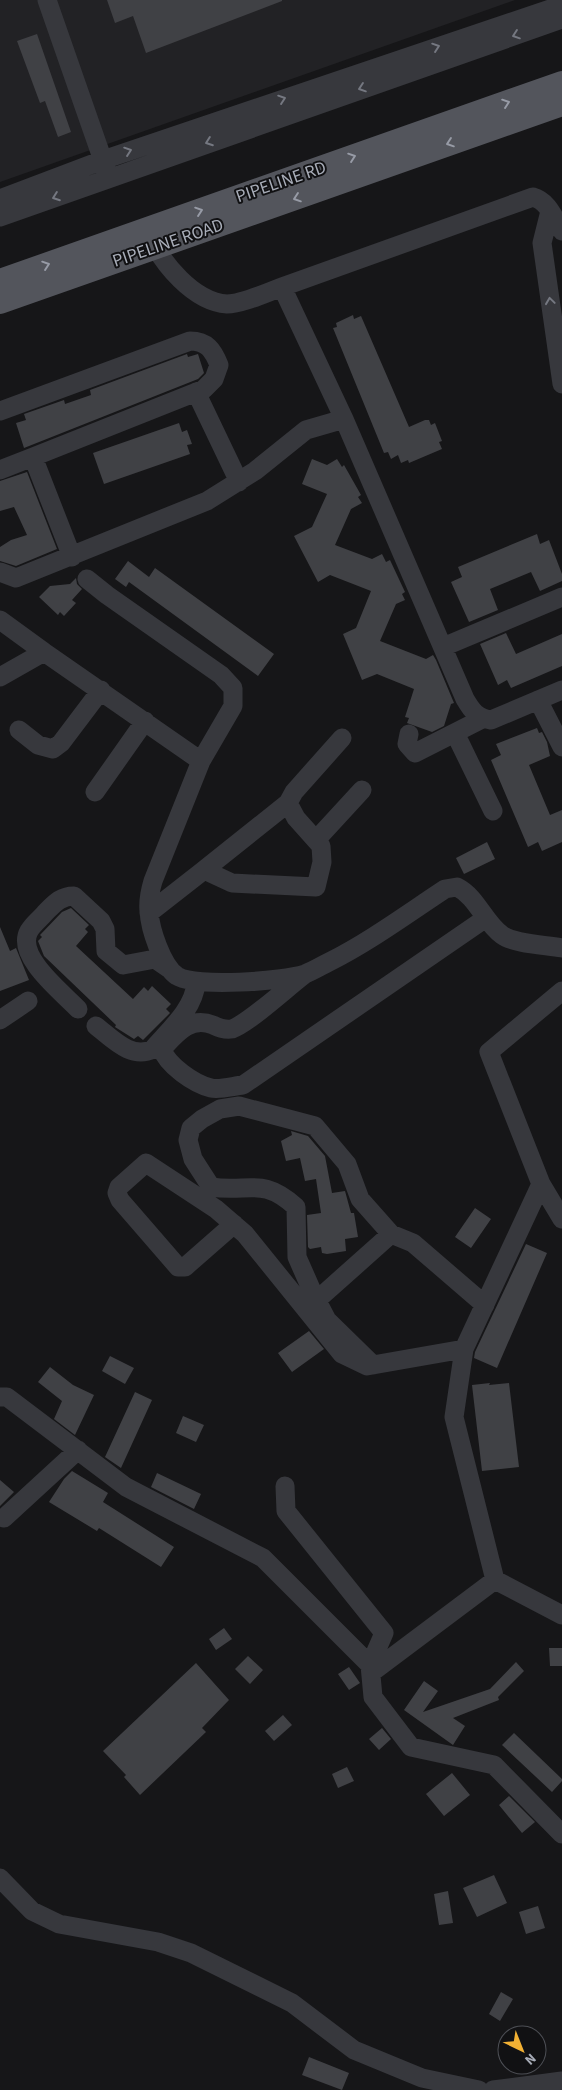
<svg xmlns="http://www.w3.org/2000/svg" width="562" height="2090" viewBox="0 0 562 2090" font-family="'Source Sans 3',sans-serif">
<rect width="100%" height="100%" fill="#161618"/>
<path fill="#222225" d="M0 0H515L0 182Z"/>
<path fill="#404145" d="M107 0H282V1L146 53 133 16 115 23Z
M37 34 71 132 58 137 45 101 40 103 17 41Z
M353 315 354 319 361 316 409 427 425 420H429L431 425 435 423 442 441 439 442 442 449 409 463 408 460 401 463 398 455 391 459 388 452 384 453 333 328 337 327 336 323Z
M187 354 188 357 198 354 204 373 198 379 24 448 16 423 26 420 24 414 64 400 65 404 91 395 90 390Z
M179 423 182 432 187 430 192 444 187 445 190 454 104 484 93 453Z
M312 459 327 465 337 459 342 467 344 465 361 495 358 497 362 503 351 509 335 545 372 559 382 554 386 562 390 560 405 592 402 594 405 600 396 604 380 641 426 659 433 655 436 660 454 703 451 704 444 726 432 732 407 723 409 718 405 717 414 689 377 674 362 680 343 634 356 628 371 591 330 575 318 582 294 536 312 527 327 494 302 484Z
M27 472 57 549 16 566 0 561V547L11 540 27 535 14 507 0 511V481Z
M537 534 540 544 549 540 562 574V581L540 591 531 572 490 589 498 610 469 622 451 582 462 577 458 567Z
M128 561 149 577 155 568 274 654 258 676 129 582 126 587 115 579Z
M76 578 77 584 82 589 72 600 76 603 64 616 60 612 58 615 39 597 50 586 70 584Z
M506 633 516 654 562 634V666L511 688 507 680 498 685 480 644Z
M537 728 539 733 542 732 547 742 550 756 529 765 550 815 562 810V842L542 851 538 842 528 847 491 760 501 755 496 744Z
M487 842 495 859 464 874 456 858Z
M71 908 89 925 85 929 88 932 76 946 133 999 144 987 148 991 152 986 171 1004 166 1009 170 1013 143 1040 138 1036 134 1039 115 1027 116 1025 44 956 38 941 42 937 40 935 62 912Z
M0 927 10 951 16 948 29 980 0 991Z
M291 1131 308 1136 325 1156 332 1193 345 1191 351 1213H354L358 1237 345 1239 346 1251 327 1254 322 1253 321 1247 310 1249 308 1247 307 1215 321 1213 316 1179 305 1181 300 1158 286 1161 281 1141 292 1135Z
M475 1208 491 1219 471 1248 455 1237Z
M526 1244 547 1253 497 1368 474 1358 475 1352Z
M309 1331 324 1349 292 1372 278 1353Z
M110 1356 134 1368 125 1384 102 1371Z
M50 1367 73 1385 94 1395 75 1435 54 1419 62 1401 38 1382Z
M490 1383 489 1385 509 1383 519 1467 482 1471 472 1385Z
M135 1392 152 1400 121 1468 105 1457Z
M183 1416 204 1425 196 1442 176 1433Z
M72 1471 108 1493 103 1502 174 1547 161 1567 99 1528 97 1531 49 1502 64 1479Z
M157 1473 201 1494 194 1509 151 1487Z
M0 1480 14 1492 0 1506Z
M224 1628 232 1639 216 1650 209 1639Z
M549 1648H562V1666H550Z
M248 1656 263 1670 250 1684 235 1669Z
M516 1662 524 1671 498 1697 499 1700 453 1718 465 1726 453 1745 404 1710 424 1681 438 1691 423 1712 490 1689Z
M196 1663 229 1700 202 1728 206 1732 140 1795 124 1777 126 1775 103 1751Z
M349 1667 360 1683 349 1690 338 1674Z
M283 1715 292 1725 274 1741 265 1731Z
M382 1728 391 1739 379 1750 369 1739Z
M514 1733 562 1779V1781L552 1792 502 1745Z
M347 1767 354 1781 338 1788 332 1774Z
M452 1773 470 1795 444 1816 426 1794Z
M509 1796 535 1822 522 1833 499 1805Z
M494 1875 507 1903 477 1917 463 1888Z
M448 1891 453 1923 439 1925 434 1894Z
M538 1906 545 1928 526 1934 519 1912Z
M501 1992 513 1999 500 2021 489 2014Z
M309 2057 349 2073 342 2090 302 2075Z"/>
<g fill="none" stroke-linecap="round" stroke-linejoin="round">
<path stroke="#37383d" stroke-width="19" d="M47 0 107 172
M0 199 103 160 562 5
M550 211 542 243 562 384
M0 217 562 19
M150 235C161 263 194 302 227 304 242 304 268 292 282 287L344 419 465 699C472 711 477 718 491 720L562 690
M282 287 533 197C548 201 554 218 562 231
M196 392 239 482
M0 411 190 341C207 341 213 350 219 365L214 379 204 389 33 457 72 557
M0 470 33 457
M0 572 16 578 207 501 255 471 306 430 344 419
M87 579 107 595 221 675 233 688V706L201 761 153 881C150 891 148 901 149 911 150 929 162 966 177 976 196 988 283 981 305 974 313 971 321 966 329 962 369 942 407 914 445 889L457 887C477 897 484 922 502 935 514 944 546 945 562 948
M0 620 44 652
M443 647 562 597
M0 677 44 652 201 761
M538 700 562 747
M19 730 38 745 53 749 61 743 101 690
M455 733 493 811
M409 734 407 744 415 753 482 719
M95 792 145 721
M316 840 362 790
M204 870 288 803
M149 913 204 870 232 883 316 887 322 862 321 846 296 818 288 803 294 792 342 738
M304 975C288 987 249 1023 232 1029 226 1030 219 1028 213 1025 190 1016 177 1033 162 1049 167 1065 194 1084 211 1088 220 1090 233 1086 243 1085L486 918
M562 991 489 1052 541 1184 562 1219
M78 1009C63 993 15 956 29 931 33 924 40 919 45 913 54 904 60 896 74 896L101 921 105 929 106 951 123 965 155 959 168 968
M0 1020 28 1001
M96 1026C112 1038 131 1060 153 1049 169 1030 194 1009 196 983
M234 1224 185 1267H178L120 1200 117 1193 119 1187 146 1163 216 1209 245 1234 342 1354 367 1366 464 1349
M317 1300 391 1234
M373 1365 327 1320 312 1291 297 1257 296 1207C262 1176 249 1193 211 1187L193 1159 188 1140 191 1128 202 1119 220 1109 239 1106 315 1126 347 1164 360 1199 391 1234 413 1243 485 1305
M0 1397H7L126 1487 263 1558 370 1665
M285 1486 286 1511 384 1633 370 1665 373 1697 411 1747 494 1765 562 1834
M4 1518 78 1450
M495 1580 562 1615
M371 1673 495 1580 454 1417 464 1349 541 1184
M0 1878 32 1911 59 1924 158 1942 191 1953 292 2003 354 2050 422 2078 479 2090
M493 2090 562 2081"/>
<path stroke="#53555c" stroke-width="24" d="M0 281 562 83
M0 302 562 104"/>
</g>
<defs><path id="oneway-chevron" d="M-2-3.5L2.5 0L-2 3.5" fill="none" stroke-width="1.6" stroke-linecap="round" stroke-linejoin="round" transform="scale(1.25)"/></defs>
<g stroke="#757881">
<use href="#oneway-chevron" transform="translate(516 35) rotate(161)"/>
<use href="#oneway-chevron" transform="translate(436 47) rotate(-19)"/>
<use href="#oneway-chevron" transform="translate(362 88) rotate(161)"/>
<use href="#oneway-chevron" transform="translate(282 99) rotate(-19)"/>
<use href="#oneway-chevron" transform="translate(209 142) rotate(160)"/>
<use href="#oneway-chevron" transform="translate(128 151) rotate(-19)"/>
<use href="#oneway-chevron" transform="translate(56 197) rotate(160)"/>
<use href="#oneway-chevron" transform="translate(550 301) rotate(-98)"/>
</g>
<g stroke="#979ba6">
<use href="#oneway-chevron" transform="translate(506 103) rotate(-19)"/>
<use href="#oneway-chevron" transform="translate(450 143) rotate(161)"/>
<use href="#oneway-chevron" transform="translate(352 157) rotate(-19)"/>
<use href="#oneway-chevron" transform="translate(297 198) rotate(161)"/>
<use href="#oneway-chevron" transform="translate(199 211) rotate(-19)"/>
<use href="#oneway-chevron" transform="translate(46 265) rotate(-19)"/>
</g>
<g text-anchor="middle" dominant-baseline="central" stroke-width="4" stroke-linejoin="round" paint-order="stroke">
<g font-size="18" fill="#a8adb8" stroke="#111113">
<text transform="translate(281 182) rotate(-19)">PIPELINE RD</text>
<text transform="translate(168 243) rotate(-19)">PIPELINE ROAD</text>
</g>
</g>
<g transform="translate(522 2050) rotate(137)"><circle r="24" fill="#111113" stroke="#4d4f55"/>
<path d="M0-4L9 19L0 12L-9 19Z" fill="#f2b134"/>
<text y="-8" font-size="14" font-weight="bold" text-anchor="middle" fill="#a8adb8">N</text>
</g>
</svg>
